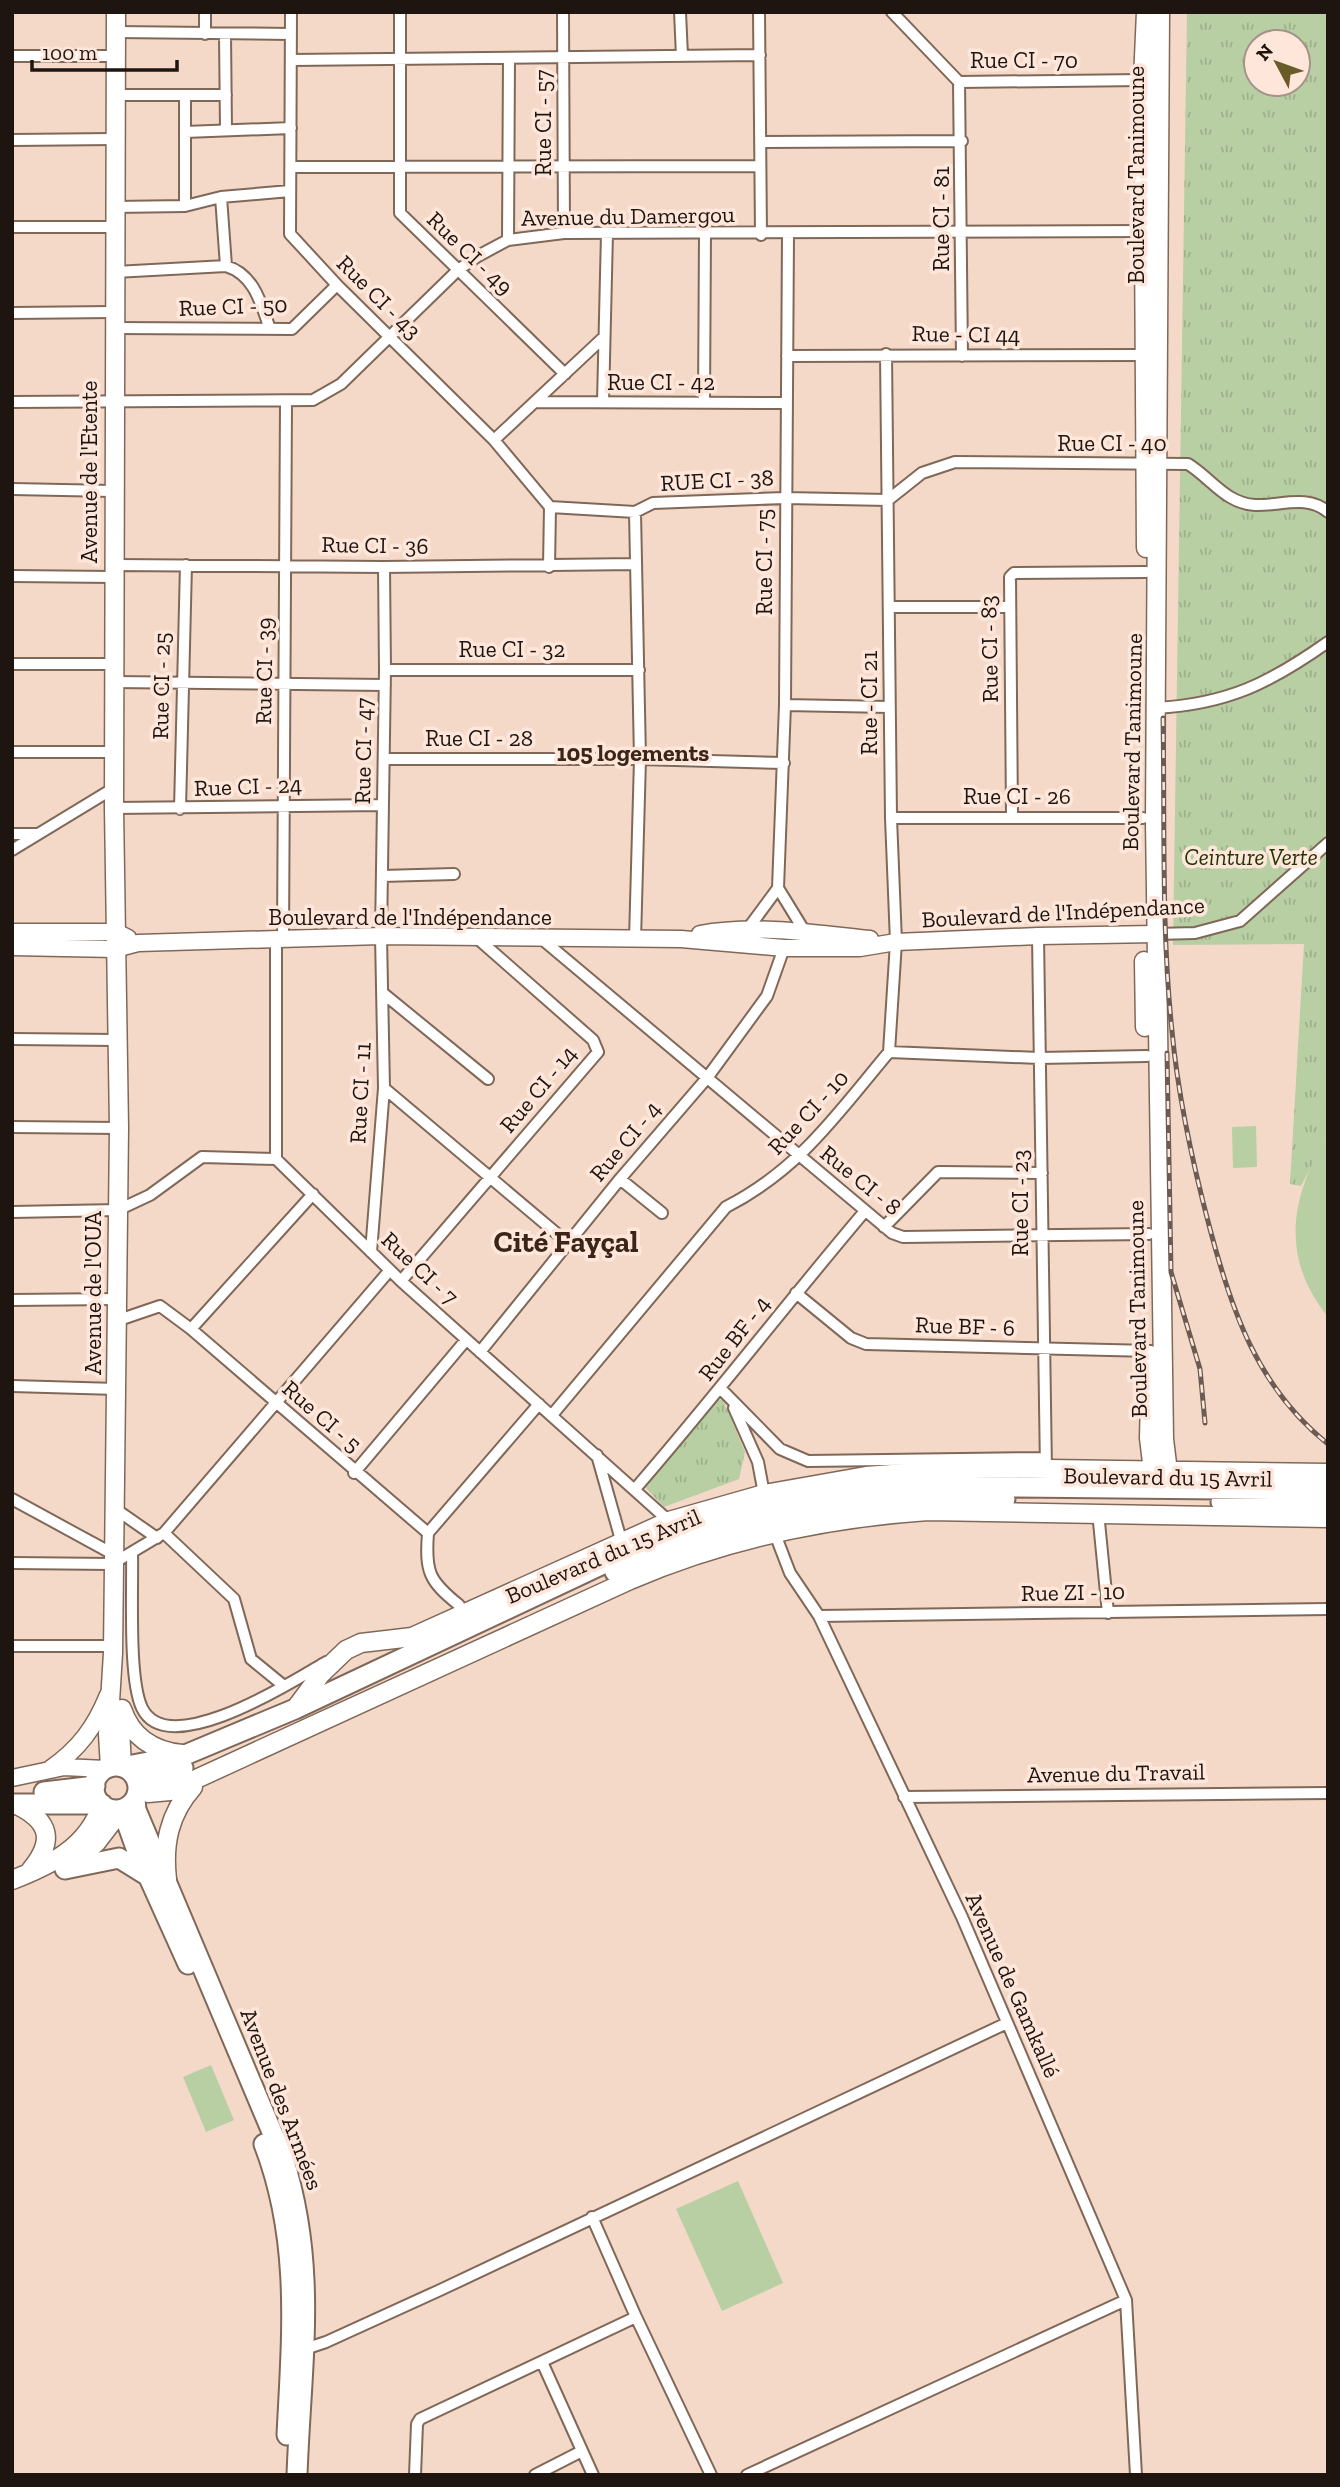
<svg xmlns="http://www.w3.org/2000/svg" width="1340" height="2487" viewBox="0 0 1340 2487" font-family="'Zilla Slab',serif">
<defs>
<pattern id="park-tufts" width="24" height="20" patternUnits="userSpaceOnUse" patternTransform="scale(1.75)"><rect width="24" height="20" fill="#b8cea3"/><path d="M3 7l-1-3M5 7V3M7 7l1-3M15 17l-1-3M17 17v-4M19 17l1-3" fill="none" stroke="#9eb08b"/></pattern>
</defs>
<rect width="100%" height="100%" fill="#f5d9c8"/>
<path fill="#b8cea3" d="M1256 1126 1257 1167 1233 1168 1232 1127Z
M1328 1134V1317C1279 1256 1291 1196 1328 1134Z
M211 2065 234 2120 206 2132 183 2077Z
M738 2181 783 2283 722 2311 676 2209Z"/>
<path fill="url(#park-tufts)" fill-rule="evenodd" d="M1187 12H1328V1134L1301 1186 1290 1184 1304 944 1173 945ZM1256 42H1298V84H1256Z
M717 1400H723L745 1452 739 1479 664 1507 644 1486Z"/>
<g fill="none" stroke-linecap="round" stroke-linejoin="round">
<g stroke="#806859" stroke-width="14">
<path id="minor" d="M205 12V34
M291 12 290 234 337 285 494 440 550 507 549 567
M400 12V213L565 374
M563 12 564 233
M680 12 682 56
M759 12 761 235
M892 12 959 82 1143 80
M116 32 291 34
M225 34 226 130
M12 56H115
M291 60 760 55
M959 82 962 356
M115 95H226
M185 132 291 128
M12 140 114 139
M760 142 962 141
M291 167 760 166
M185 206V96
M115 207 185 206 221 197
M12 227H115
M508 240 509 58
M115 272 226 266
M12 313 113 312
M113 328 292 329 337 285
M270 329C261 304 255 275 226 266L221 197 290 191
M886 354 891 818 896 942 889 1052
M787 356 1145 355
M12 402 313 400 341 384 458 270 478 256 508 240 564 233 1147 231
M535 402 787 403
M603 402 607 233
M704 403 705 234
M494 440 604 337
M12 489 113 491
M550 507 635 512 653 503 785 498 888 500 922 473 955 462 1188 464C1212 479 1225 503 1255 505 1281 506 1307 494 1328 512
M635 512 640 759 635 940
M114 565 384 567 636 564
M12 576 113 577
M891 607H1010
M12 664H114
M385 670H639
M114 682 385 685
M785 705 889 707
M1156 708C1228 704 1270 683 1328 642
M12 752H114
M384 759H640L784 763
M114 808 383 805
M180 809 186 565
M1012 816 1010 577 1014 573 1146 572
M891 818H1143
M12 834H37
M12 850 114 788
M382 876 454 874
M778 888 805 932
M747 930 778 888 785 705 788 235
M1156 934 1195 933 1240 921 1328 843
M1038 936 1046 1470
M283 940 286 403
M543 940 892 1233 903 1237 1149 1234
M384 994 488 1079
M12 1039 117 1040
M384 1088 568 1243
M12 1127 119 1128
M276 1159V940
M620 1179 662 1213
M12 1212 118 1210 150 1195 202 1157 276 1159 401 1281 669 1521
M884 1227 938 1172 1042 1173
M371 1252 384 1088 381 936 385 670 384 567
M401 1281 598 1052 593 1040 477 938
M796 1293 851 1338 866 1344 1151 1351
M12 1300 117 1299
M116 1321 160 1306 191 1329 428 1533C425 1572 429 1581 459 1605
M191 1329 313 1194
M480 1352 620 1179 707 1078 767 996 784 948
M12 1386 117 1389
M721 1389 780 1449 808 1461 1045 1458
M734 1408 758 1462 764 1494
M552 1415 726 1207C800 1169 837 1114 889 1052L1039 1058 1147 1056
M597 1455 621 1540
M354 1473 466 1340
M635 1489C714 1398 787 1303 865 1211
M12 1499 113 1554
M114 1508 157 1538
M1098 1512 1108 1613
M164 1533 390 1270
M428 1533 539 1404
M775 1534 790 1573 819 1616 962 1917 1126 2300 1136 2475
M132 1552C133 1588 128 1679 142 1708 168 1762 295 1680 326 1662
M12 1563 112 1564 164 1533 234 1599 251 1659 284 1686
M819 1616 1328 1609
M12 1646H113
M904 1797 1328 1793
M636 2317 711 2475
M302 2350 326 2342 438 2291 1007 2023
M542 2362 593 2475
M415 2475 417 2424 420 2419 636 2317 592 2217
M535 2475 582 2451
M747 2475 1126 2300"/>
</g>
<g stroke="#806859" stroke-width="19">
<path id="secondary" d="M12 932H116L128 938
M700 934C755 924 814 933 870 939
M12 947 115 949 138 943 381 936 681 939 784 948H860L896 942 1038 936 1156 934
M50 1769C79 1749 95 1727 108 1695
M12 1778 64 1767 105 1769"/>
</g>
<g stroke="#806859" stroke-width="21">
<path id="primary" d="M1160 12 1155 822 1164 1439 1168 1472
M1146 548 1143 80 1146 12
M1144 961 1145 1027
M1151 1360 1149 1438 1153 1471
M119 1709 122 1767
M122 1709C131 1736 153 1751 182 1754
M295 1709 321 1674 346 1650 361 1643 412 1637 669 1521 764 1494 866 1476 972 1468 1328 1473
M110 1767 108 1734 113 1653 119 1128 114 808 116 12
M138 1790 148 1793 170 1791 630 1580C723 1540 827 1518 928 1511L1328 1518
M15 1804C51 1821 55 1841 30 1871
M68 1867 96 1843 122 1809
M167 1879C163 1844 169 1814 193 1787
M12 1880C51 1865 88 1847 102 1804"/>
</g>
<g stroke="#806859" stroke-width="23">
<path id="trunk" d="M1221 1502 1328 1505
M615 1572C741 1516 869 1499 1005 1499
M94 1788a22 22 0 1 1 44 0a22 22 0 1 1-44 0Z
M122 1767 185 1755 295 1709 654 1540 760 1509 837 1495 921 1486 1328 1490
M137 1782 183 1768
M44 1792 95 1786
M135 1799 136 1810 283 2158C318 2268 301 2362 297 2475
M12 1804H102
M122 1809 137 1851 188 1964
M65 1869 119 1858 148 1876
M264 2144C301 2240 292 2334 287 2435"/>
</g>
<use href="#minor" stroke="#fff" stroke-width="10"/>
<use href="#secondary" stroke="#fff" stroke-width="16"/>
<use href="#primary" stroke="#fff" stroke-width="18"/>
<use href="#trunk" stroke="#fff" stroke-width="19"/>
<g stroke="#6b5b52" stroke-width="5">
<path id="rail" d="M1163 718C1165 822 1161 927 1172 1031 1178 1097 1193 1165 1210 1229 1232 1312 1258 1388 1328 1444
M1167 1053 1171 1272 1200 1369 1205 1423"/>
</g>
<use href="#rail" stroke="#fee7da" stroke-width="2.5" stroke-dasharray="8" stroke-linecap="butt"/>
</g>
<g text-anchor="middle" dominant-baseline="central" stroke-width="7" stroke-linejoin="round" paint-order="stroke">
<g font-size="23" fill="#1f1510" stroke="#fee7da">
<text x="1024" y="60">Rue CI - 70</text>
<text transform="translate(543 123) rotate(-90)">Rue CI - 57</text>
<text transform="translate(1136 175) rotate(-90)">Boulevard Tanimoune</text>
<text transform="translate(628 216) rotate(-1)">Avenue du Damergou</text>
<text transform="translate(941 219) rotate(-90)">Rue CI - 81</text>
<text transform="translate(470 253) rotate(44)">Rue CI - 49</text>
<text transform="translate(379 297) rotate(45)">Rue CI - 43</text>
<text transform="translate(233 306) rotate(-2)">Rue CI - 50</text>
<text transform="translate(966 334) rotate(1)">Rue - CI 44</text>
<text x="661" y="382">Rue CI - 42</text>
<text x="1112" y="443">Rue CI - 40</text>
<text transform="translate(89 472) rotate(-90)">Avenue de l'Etente</text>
<text transform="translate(717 480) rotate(-3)">RUE CI - 38</text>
<text transform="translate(375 545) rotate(1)">Rue CI - 36</text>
<text transform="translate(764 562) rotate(-90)">Rue CI - 75</text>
<text x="512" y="649">Rue CI - 32</text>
<text transform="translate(989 649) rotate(-91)">Rue CI - 83</text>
<text transform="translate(264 671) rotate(-89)">Rue CI - 39</text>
<text transform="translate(161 686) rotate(-89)">Rue CI - 25</text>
<text transform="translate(869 703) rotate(-90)">Rue - CI 21</text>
<text x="479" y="738">Rue CI - 28</text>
<text transform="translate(1132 742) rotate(-89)">Boulevard Tanimoune</text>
<text transform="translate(363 751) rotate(-89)">Rue CI - 47</text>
<text transform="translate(248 786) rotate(-2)">Rue CI - 24</text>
<text x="1017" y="796">Rue CI - 26</text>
<text transform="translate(1063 912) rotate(-3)">Boulevard de l'Indépendance</text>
<text x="410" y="917">Boulevard de l'Indépendance</text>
<text transform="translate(538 1089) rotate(-50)">Rue CI - 14</text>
<text transform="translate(360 1093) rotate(-87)">Rue CI - 11</text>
<text transform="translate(808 1112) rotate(-47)">Rue CI - 10</text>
<text transform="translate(625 1141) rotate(-50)">Rue CI - 4</text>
<text transform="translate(861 1180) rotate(39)">Rue CI - 8</text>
<text transform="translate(1020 1203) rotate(-90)">Rue CI - 23</text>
<text transform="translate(420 1268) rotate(43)">Rue CI - 7</text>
<text transform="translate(93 1293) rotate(-90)">Avenue de l'OUA</text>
<text transform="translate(1137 1309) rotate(-91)">Boulevard Tanimoune</text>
<text transform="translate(965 1326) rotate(2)">Rue BF - 6</text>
<text transform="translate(734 1338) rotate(-52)">Rue BF - 4</text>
<text transform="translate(322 1416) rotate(41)">Rue CI - 5</text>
<text transform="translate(1168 1477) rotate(1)">Boulevard du 15 Avril</text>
<text transform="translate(603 1556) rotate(-23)">Boulevard du 15 Avril</text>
<text transform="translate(1073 1592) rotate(-1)">Rue ZI - 10</text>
<text transform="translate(1116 1773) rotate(-1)">Avenue du Travail</text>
<text transform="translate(1013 1985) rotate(66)">Avenue de Gamkallé</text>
<text transform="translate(282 2099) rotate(69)">Avenue des Armées</text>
</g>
<g font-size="23" font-style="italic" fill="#1f3202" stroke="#fee7da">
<text x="1251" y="857">Ceinture Verte</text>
</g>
<g font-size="24" font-weight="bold" fill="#3a2518" stroke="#fee7da">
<text x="633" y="752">105 logements</text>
</g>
<g font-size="30" font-weight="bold" fill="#3a2518" stroke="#fee7da">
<text x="566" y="1242">Cité Fayçal</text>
</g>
</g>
<rect width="1340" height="2487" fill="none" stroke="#1f1510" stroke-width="28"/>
<g transform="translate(1277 63) rotate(311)"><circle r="33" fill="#fee7da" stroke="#a59389" stroke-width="2"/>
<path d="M0-5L12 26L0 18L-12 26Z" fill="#6a5c29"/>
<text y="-10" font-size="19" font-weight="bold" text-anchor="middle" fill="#1f1510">N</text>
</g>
<path d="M32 60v10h145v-10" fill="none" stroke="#1f1510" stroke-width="3.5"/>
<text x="42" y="60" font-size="21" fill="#1f1510" stroke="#fee7da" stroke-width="5" paint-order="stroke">100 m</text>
</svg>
